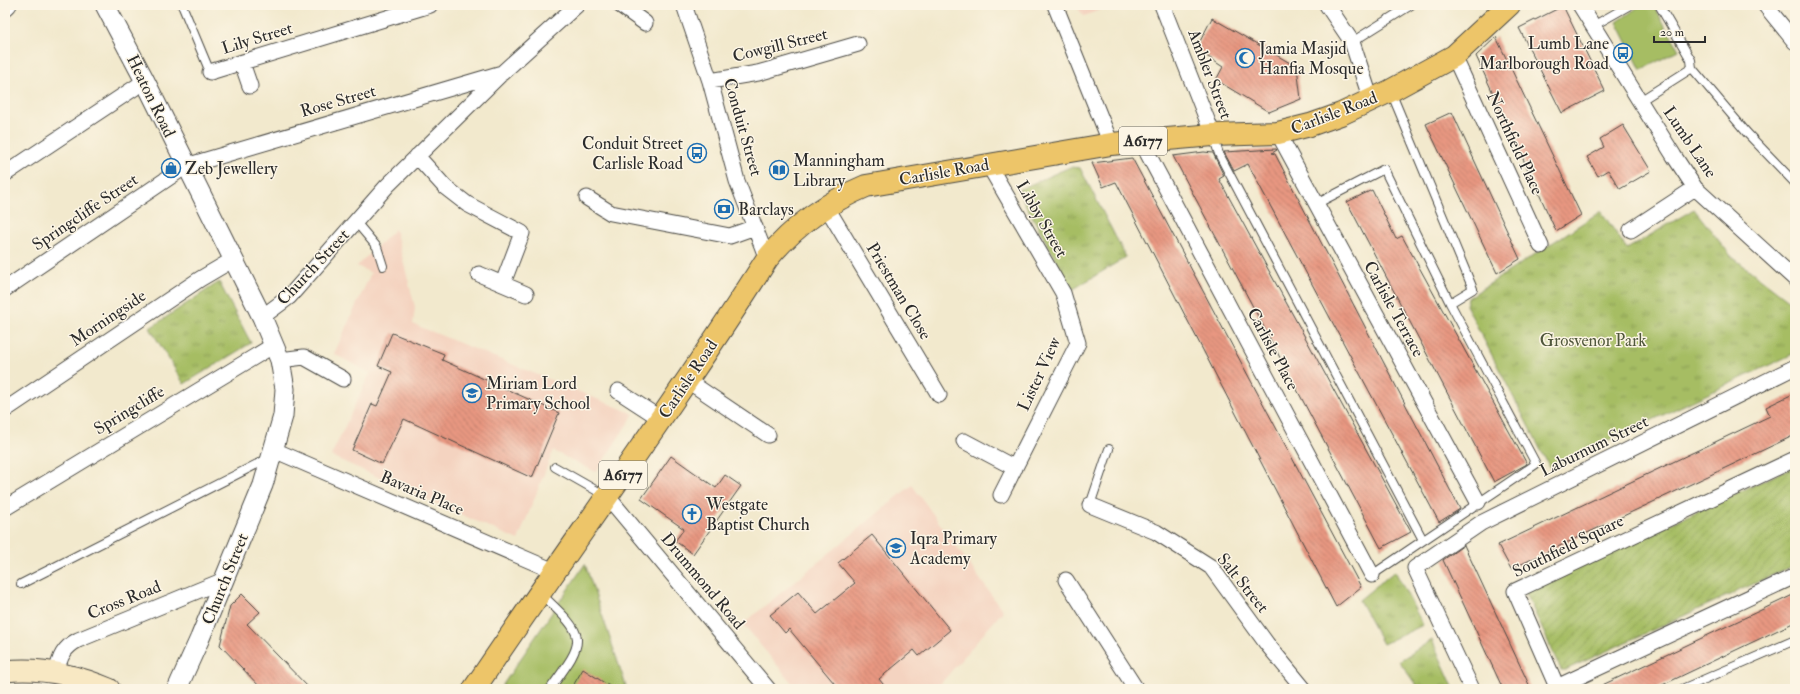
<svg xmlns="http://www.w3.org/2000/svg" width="1800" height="694" viewBox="0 0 1800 694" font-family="'IM FELL Double Pica',serif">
<defs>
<pattern id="park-tufts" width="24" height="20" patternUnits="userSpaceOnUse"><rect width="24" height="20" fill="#a6bd63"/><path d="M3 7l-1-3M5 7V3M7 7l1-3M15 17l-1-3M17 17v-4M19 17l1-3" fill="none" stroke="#879a52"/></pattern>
<pattern id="garden-furrows" width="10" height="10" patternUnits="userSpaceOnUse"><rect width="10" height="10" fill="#a6bd63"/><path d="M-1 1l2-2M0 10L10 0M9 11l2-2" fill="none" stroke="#879a52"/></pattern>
<pattern id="building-back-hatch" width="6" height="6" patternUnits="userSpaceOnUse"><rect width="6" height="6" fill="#e89781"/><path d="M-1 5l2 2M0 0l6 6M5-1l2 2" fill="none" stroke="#bc7b6a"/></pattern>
</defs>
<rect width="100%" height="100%" fill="#fcf5e5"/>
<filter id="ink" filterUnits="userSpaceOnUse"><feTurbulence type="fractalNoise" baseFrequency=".025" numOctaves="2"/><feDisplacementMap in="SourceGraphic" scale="8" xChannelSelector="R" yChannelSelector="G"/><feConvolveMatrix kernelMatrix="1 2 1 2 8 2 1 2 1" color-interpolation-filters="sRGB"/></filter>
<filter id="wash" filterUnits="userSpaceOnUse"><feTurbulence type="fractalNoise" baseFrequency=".012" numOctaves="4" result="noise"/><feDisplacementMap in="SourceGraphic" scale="16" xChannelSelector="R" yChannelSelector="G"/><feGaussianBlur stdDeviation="0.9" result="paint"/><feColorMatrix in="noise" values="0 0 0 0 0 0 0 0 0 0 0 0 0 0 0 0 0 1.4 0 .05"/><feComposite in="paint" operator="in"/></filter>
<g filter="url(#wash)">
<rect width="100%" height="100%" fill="#f2e9cd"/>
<path fill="#f4d3c0" d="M1075 5H1113L1084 16Z
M395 229 415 307 413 324 634 414 596 472 553 451 518 540 331 456 370 373 334 354 371 273 357 266Z
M912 485 1003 611 936 689H797L743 624Z"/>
<path fill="#a6bd63" stroke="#687447" d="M1641 5 1654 6 1679 50 1641 70 1617 22Z
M585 564 627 689H500L581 570Z"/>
<path fill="url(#park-tufts)" stroke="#687447" d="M1070 167 1080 168 1126 257 1072 290 1018 190Z
M1694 209 1731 256 1795 305V353L1550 468 1466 305 1468 298 1601 211 1627 249Z
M219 282 251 343 184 384 150 328Z
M1395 571 1423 625 1383 644 1359 600Z
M1432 640 1454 689H1419L1399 661Z"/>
<path fill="url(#garden-furrows)" stroke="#687447" d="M1795 466V565L1565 670H1561L1525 591Z"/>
<g id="blocks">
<path fill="url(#building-back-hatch)" d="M1563 6 1605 91 1562 113 1519 28Z
M1212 18 1297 67 1301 99 1269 112 1216 80 1223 67 1196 49Z
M1496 37 1581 215 1556 231 1476 56Z
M1452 112 1520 259 1497 273 1426 124Z
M1623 125 1651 171 1620 189 1608 170 1598 176 1587 157 1604 147 1600 139Z
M1276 149 1277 150 1272 153 1275 154 1460 509 1439 522 1248 164 1234 171 1224 152Z
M1204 152 1213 153 1224 176 1219 179 1411 532 1381 548 1173 156Z
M1132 158 1361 587 1336 607 1116 182 1103 187 1092 163Z
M1372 190 1396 239 1402 236 1527 464 1494 482 1347 202Z
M392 333 444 354 442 360 559 413 532 478 404 419 382 464 352 450 372 404 377 406 392 372 378 366Z
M1795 393V435L1511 569 1498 545 1770 416 1766 407Z
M671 456 716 488 725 475 741 486 693 554 675 541 684 529 641 499Z
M872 535 950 630 919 656 914 650 879 679 887 689H839L789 629 785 633 770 615 798 592 817 614 855 583 838 563Z
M1464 545 1531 689H1503L1443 560Z
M242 594 260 612 247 624 310 689H262L220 645 230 606Z
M1795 594V622L1654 689H1594Z
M583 669 614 689H571Z"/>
</g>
</g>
<g filter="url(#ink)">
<use href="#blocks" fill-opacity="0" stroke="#494843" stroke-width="1"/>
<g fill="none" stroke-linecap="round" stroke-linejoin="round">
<g stroke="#494843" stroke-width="10">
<path id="service" d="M182 5 210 72
M1659 5 1691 60 1692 68
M1593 26 1630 5
M1352 42 1411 5
M1391 92 1473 289 1450 303
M1640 101 1692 68 1747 133 1795 183
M1213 136 1219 154 1423 540
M1316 204 1384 169 1450 303 1536 464 1372 575
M355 221 377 247 383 266
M555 467 606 496
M1090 505 1109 449
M21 584 269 458
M541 594C588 638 587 638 550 689
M1682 689 1795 640"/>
</g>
<g stroke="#494843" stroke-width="17">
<path id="minor" d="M620 5 645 23
M684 5 710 81 737 181 767 259
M1055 5 1111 144
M1162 5 1213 135
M1327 5 1352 42 1371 100
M1580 5 1674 156 1695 188 1795 279
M1765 5 1795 42
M5 9 9 5
M1454 56 1541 246
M242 63 250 86
M210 72 430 5
M710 81 758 73 858 44
M1278 133 1478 502
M1141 141 1372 575
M417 156 445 187 467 204 522 233 503 283
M988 164 1063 293 1078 343 1001 495
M5 174 145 81
M587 198 611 213 730 236 755 227
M826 206 939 395
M1631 230 1695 188
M479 274 526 294
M5 289 186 166 502 73
M262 317 289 297 387 186 502 73 577 5
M280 360 304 357 343 379
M688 381 768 435
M618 391 661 419
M5 410 200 279 234 259
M964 441 1015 468
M274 450 554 571
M1795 459 1515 591 1557 687 1795 576
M608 497 768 689
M1090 505 1156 532 1211 567 1267 644 1304 689
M5 508 274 345
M1066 580 1136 689
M56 673C60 657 63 648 78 640L224 580
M1472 689 1415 568 1481 523 1795 367"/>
</g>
<g stroke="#494843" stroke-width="21">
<path id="tertiary" d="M105 5 145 81 262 317 280 360 285 389 283 416 263 485 200 638 177 689"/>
</g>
<g stroke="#494843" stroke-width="23">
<path id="secondary" d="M5 671C40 667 76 675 109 689"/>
</g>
<g stroke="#494843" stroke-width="24">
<path id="primary" d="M474 689C571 545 674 405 767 259 794 226 828 202 866 186L1111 144 1213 135 1278 133 1310 125 1341 114 1390 91 1454 56 1509 5"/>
</g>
<use href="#service" stroke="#fff" stroke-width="8"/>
<use href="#minor" stroke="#fff" stroke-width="15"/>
<use href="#tertiary" stroke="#fff" stroke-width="19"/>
<use href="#secondary" stroke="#f8e8c3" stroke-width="21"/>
<use href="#primary" stroke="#edc569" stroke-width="22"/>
</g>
</g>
<defs>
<g id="bus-ring" transform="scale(1)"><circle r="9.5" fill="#fcf5e5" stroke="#1f6fb2" stroke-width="1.5"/><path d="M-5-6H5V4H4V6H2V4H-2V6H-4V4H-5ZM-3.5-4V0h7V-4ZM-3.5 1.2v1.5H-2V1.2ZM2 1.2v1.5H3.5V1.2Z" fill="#1f6fb2"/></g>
<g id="mosque-ring" transform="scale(1)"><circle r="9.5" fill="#fcf5e5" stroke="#1f6fb2" stroke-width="1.5"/><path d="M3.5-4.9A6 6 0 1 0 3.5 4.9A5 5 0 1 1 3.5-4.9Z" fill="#1f6fb2"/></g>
<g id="shop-ring" transform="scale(1)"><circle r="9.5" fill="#fcf5e5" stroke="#1f6fb2" stroke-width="1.5"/><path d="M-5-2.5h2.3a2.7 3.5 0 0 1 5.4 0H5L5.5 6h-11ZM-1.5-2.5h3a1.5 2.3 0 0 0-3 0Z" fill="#1f6fb2"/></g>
<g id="library-ring" transform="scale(1)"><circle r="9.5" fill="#fcf5e5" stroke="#1f6fb2" stroke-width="1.5"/><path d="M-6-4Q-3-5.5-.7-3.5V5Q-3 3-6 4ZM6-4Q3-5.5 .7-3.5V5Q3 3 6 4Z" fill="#1f6fb2"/></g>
<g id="bank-ring" transform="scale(1)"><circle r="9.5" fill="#fcf5e5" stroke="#1f6fb2" stroke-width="1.5"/><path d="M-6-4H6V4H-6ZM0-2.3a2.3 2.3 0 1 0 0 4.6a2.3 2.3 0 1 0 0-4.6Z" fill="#1f6fb2"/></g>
<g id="school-ring" transform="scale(1)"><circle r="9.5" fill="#fcf5e5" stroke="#1f6fb2" stroke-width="1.5"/><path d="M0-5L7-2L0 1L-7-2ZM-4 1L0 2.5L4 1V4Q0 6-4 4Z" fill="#1f6fb2"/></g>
<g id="church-ring" transform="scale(1)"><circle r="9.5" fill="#fcf5e5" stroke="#1f6fb2" stroke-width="1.5"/><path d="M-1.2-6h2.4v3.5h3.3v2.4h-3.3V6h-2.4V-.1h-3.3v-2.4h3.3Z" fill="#1f6fb2"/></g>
</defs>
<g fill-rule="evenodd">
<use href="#bus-ring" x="1623" y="53"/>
<use href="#mosque-ring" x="1245" y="58"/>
<use href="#bus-ring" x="697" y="153"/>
<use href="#shop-ring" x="171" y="168"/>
<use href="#library-ring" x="779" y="170"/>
<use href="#bank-ring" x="724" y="209"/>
<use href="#school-ring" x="472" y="393"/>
<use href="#church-ring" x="692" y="514"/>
<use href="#school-ring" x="896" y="548"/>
</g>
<g text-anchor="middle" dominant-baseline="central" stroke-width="3" stroke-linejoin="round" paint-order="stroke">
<g fill="#fcf5e5" stroke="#6a6863" stroke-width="1">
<rect x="1119" y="127" width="48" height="28" rx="3"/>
<rect x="599" y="461" width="48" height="28" rx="3"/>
</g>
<g font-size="16" font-weight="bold" fill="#2b2b2b">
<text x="1143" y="141">A6177</text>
<text x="623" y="475">A6177</text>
</g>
<g font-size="17" fill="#2b2b2b" stroke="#fcf5e5">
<text transform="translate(257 38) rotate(-17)">Lily Street</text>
<text transform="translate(780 45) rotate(-14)">Cowgill Street</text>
<text transform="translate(1210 74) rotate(69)">Ambler Street</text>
<text transform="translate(151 96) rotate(64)">Heaton Road</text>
<text transform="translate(338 101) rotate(-16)">Rose Street</text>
<text transform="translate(1334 113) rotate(-21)">Carlisle Road</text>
<text transform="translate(743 127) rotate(74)">Conduit Street</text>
<text transform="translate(1690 142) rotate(56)">Lumb Lane</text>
<text transform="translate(1515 143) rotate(65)">Northfield Place</text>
<text transform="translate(944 172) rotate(-10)">Carlisle Road</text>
<text transform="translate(85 212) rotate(-34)">Springcliffe Street</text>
<text transform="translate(1042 219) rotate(60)">Libby Street</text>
<text transform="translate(313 267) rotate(-47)">Church Street</text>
<text transform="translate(899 291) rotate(59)">Priestman Close</text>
<text transform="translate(1394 309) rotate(61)">Carlisle Terrace</text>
<text transform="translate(108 318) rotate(-34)">Morningside</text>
<text transform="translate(1273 349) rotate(62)">Carlisle Place</text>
<text transform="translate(1039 374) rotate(-65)">Lister View</text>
<text transform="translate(688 379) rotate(-56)">Carlisle Road</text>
<text transform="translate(129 410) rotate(-31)">Springcliffe</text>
<text transform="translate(1594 446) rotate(-26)">Laburnum Street</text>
<text transform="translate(422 493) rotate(23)">Bavaria Place</text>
<text transform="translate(1568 546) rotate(-26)">Southfield Square</text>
<text transform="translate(225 579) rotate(-68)">Church Street</text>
<text transform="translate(703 581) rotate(50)">Drummond Road</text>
<text transform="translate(1243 583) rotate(51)">Salt Street</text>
<text transform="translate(124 600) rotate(-22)">Cross Road</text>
</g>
<g font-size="17" fill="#2b2b2b" stroke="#fcf5e5" text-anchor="start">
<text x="1609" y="43" text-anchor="end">Lumb Lane<tspan x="1609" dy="20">Marlborough Road</tspan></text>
<text x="1259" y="48">Jamia Masjid<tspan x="1259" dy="20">Hanfia Mosque</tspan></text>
<text x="683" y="143" text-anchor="end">Conduit Street<tspan x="683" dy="20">Carlisle Road</tspan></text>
<text x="793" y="160">Manningham<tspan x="793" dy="20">Library</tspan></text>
<text x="185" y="168">Zeb Jewellery</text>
<text x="738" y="209">Barclays</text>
<text x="486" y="383">Miriam Lord<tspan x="486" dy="20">Primary School</tspan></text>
<text x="706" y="504">Westgate<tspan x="706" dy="20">Baptist Church</tspan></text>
<text x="910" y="538">Iqra Primary<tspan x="910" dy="20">Academy</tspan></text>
</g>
<g font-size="17" fill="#50573c" stroke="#fcf5e5">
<text x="1593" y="340">Grosvenor Park</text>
</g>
</g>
<rect width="1800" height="694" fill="none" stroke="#fcf5e5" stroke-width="20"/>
<path d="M1654 36v6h51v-6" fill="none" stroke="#2b2b2b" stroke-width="2"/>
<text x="1660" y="36" font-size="12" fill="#2b2b2b" stroke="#fcf5e5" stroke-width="3" paint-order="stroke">20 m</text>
</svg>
